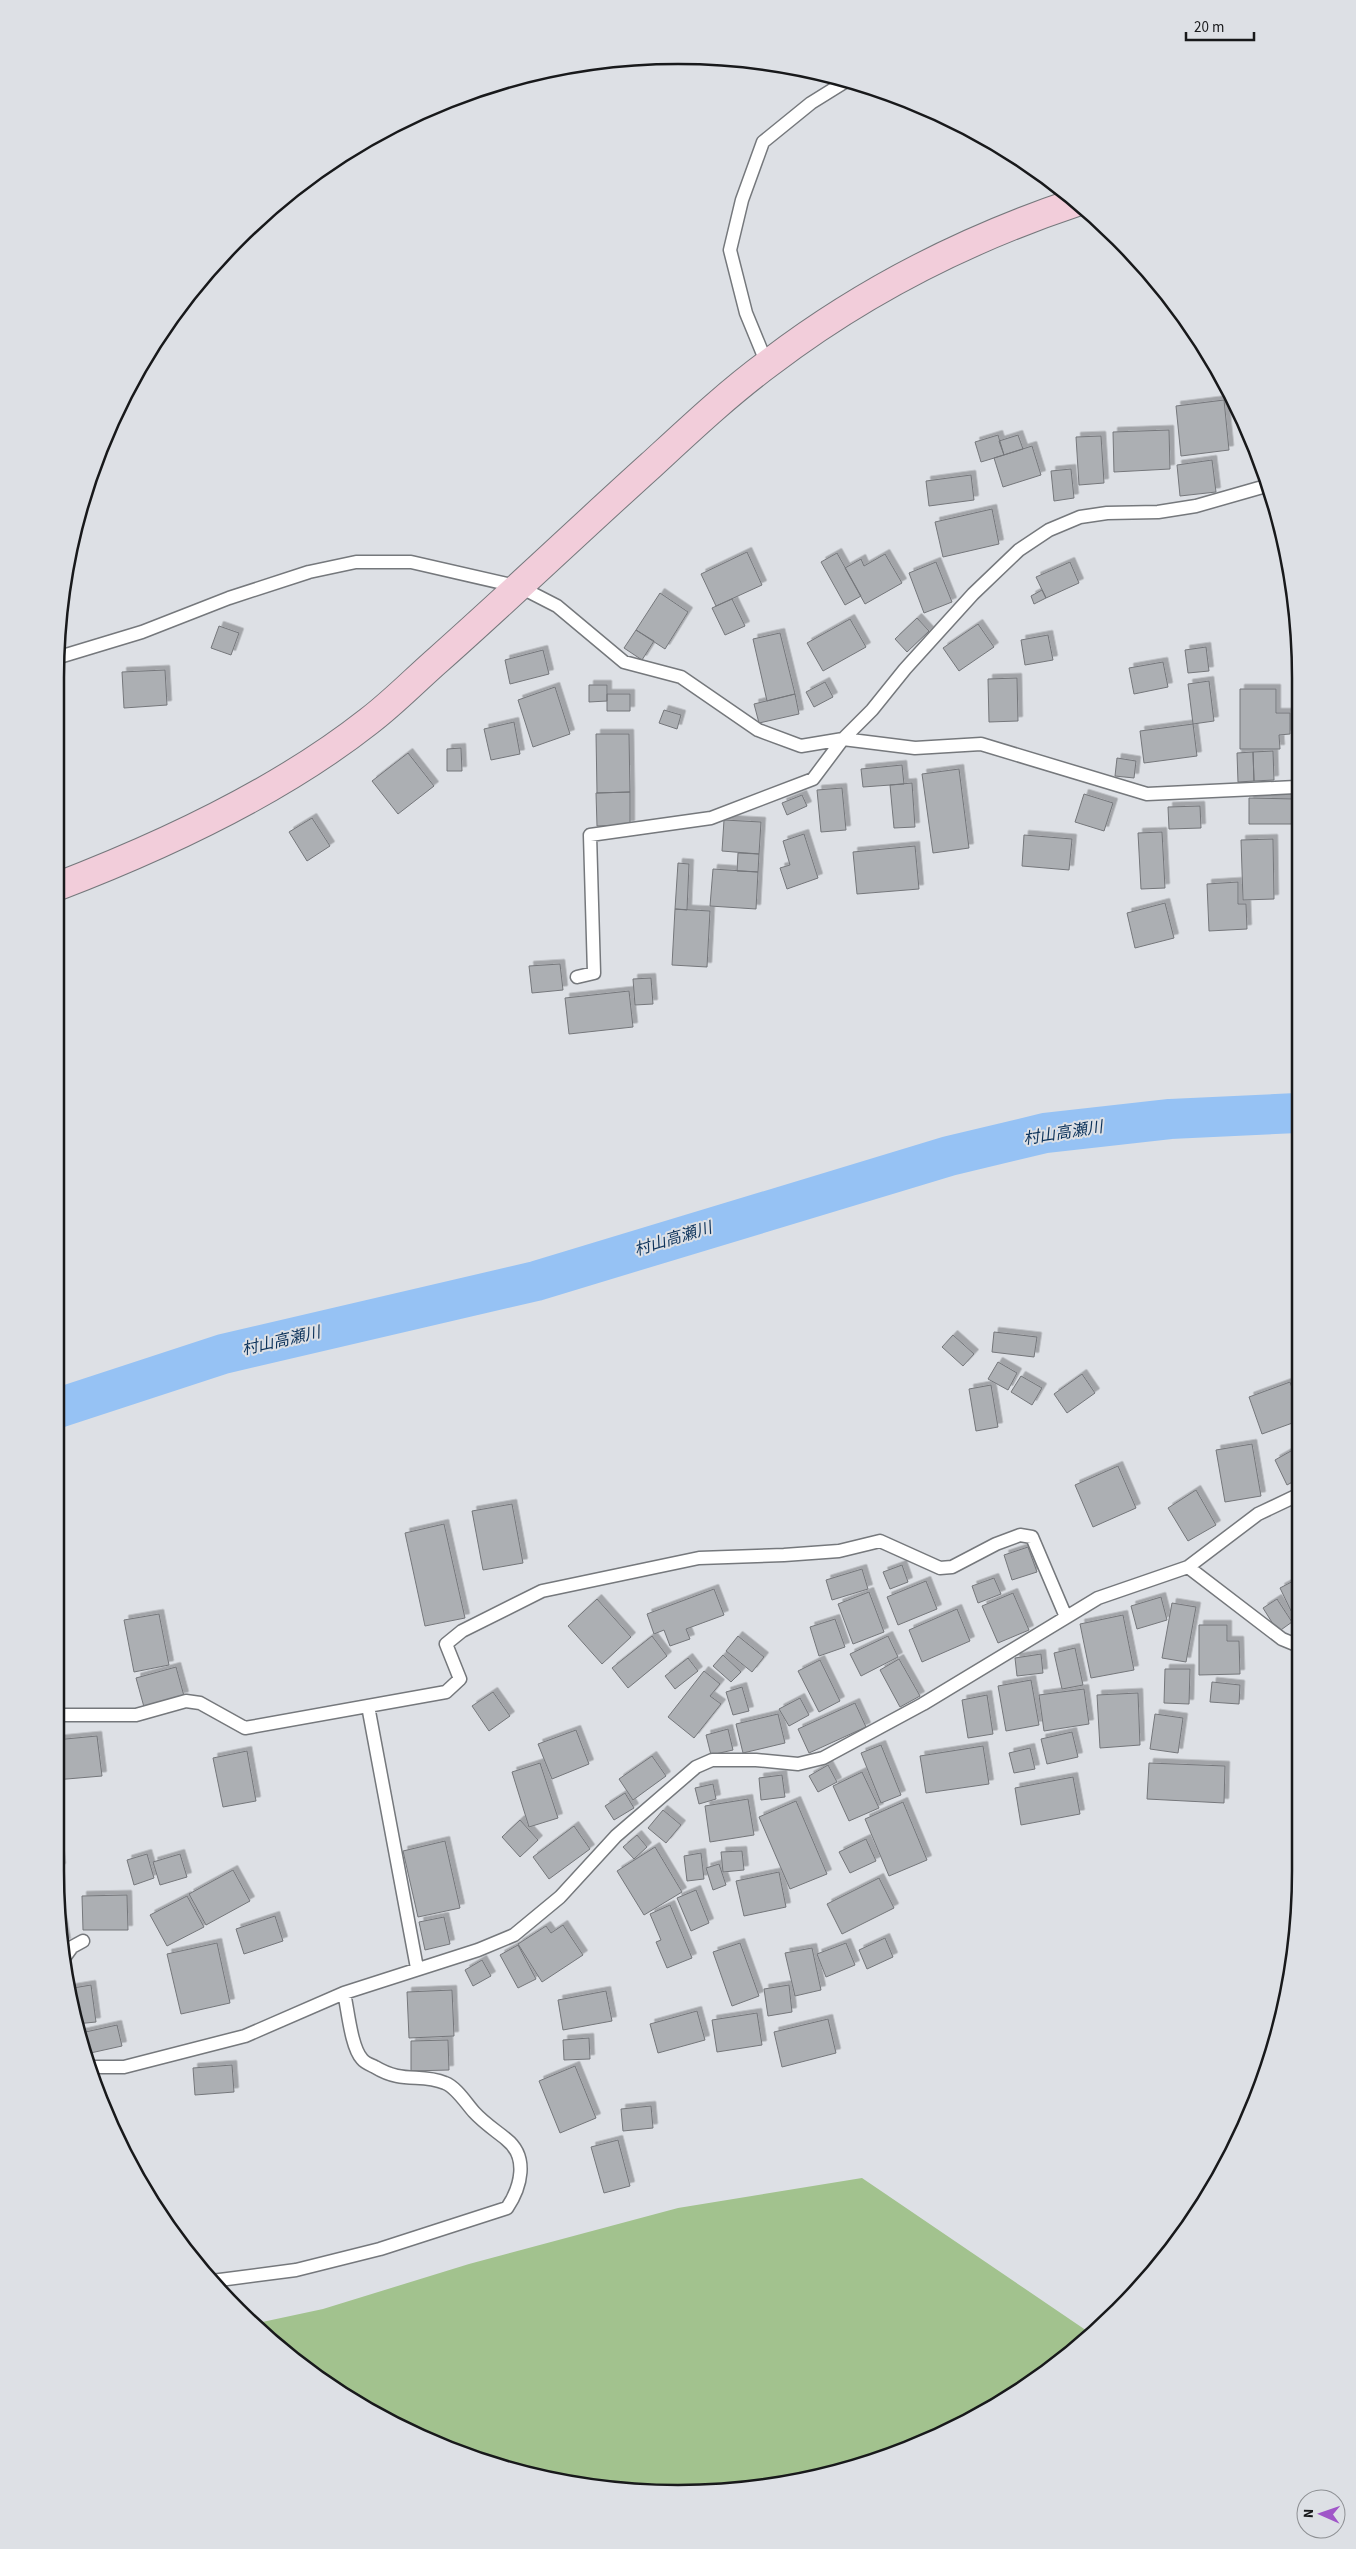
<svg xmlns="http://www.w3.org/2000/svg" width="1356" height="2549" viewBox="0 0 1356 2549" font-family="'Source Sans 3','Noto Sans JP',sans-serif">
<defs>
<filter id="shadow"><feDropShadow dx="4.5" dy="-4.5" stdDeviation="0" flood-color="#0004"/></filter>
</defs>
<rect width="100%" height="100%" fill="#dde0e5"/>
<path fill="#a2c28e" d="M862 2178 1093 2335 1024 2389 917 2446 839 2473 719 2493H637L517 2473 439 2446 332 2389 267 2339 253 2324 323 2309 469 2264 678 2208Z"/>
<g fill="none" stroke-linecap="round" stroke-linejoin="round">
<path stroke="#96c2f4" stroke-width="40" d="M55 1409 223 1354 536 1281 949 1156 1045 1133 1170 1119 1297 1113"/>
</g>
<path fill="#acafb3" stroke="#75777b" filter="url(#shadow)" d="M1224 400 1229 450 1181 456 1176 406Z
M1169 430 1170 469 1114 472 1113 432Z
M998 435 1004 455 981 462 975 442Z
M1018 435 1023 449 1004 455 999 441Z
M1101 436 1104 483 1079 485 1076 437Z
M1032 446 1041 475 1003 487 994 458Z
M1212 460 1216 492 1180 496 1177 465Z
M1071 469 1074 498 1054 501 1051 471Z
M971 475 974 500 929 506 926 481Z
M992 509 999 544 943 557 935 522Z
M747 552 762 585 716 606 701 574Z
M837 553 861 596 845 605 821 562Z
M885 554 902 583 865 604 845 568 861 559 864 566Z
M936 562 952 602 924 613 909 573Z
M1070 562 1079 583 1046 598 1036 577Z
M1042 590 1046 598 1034 604 1031 596Z
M660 593 688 612 665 649 636 630Z
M732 599 745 626 725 635 712 608Z
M917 618 929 631 907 652 895 639Z
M850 619 866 647 823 671 807 643Z
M978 624 994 647 959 671 943 648Z
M219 626 239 633 231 655 211 648Z
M636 630 654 641 642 660 624 648Z
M780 633 795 694 767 701 753 639Z
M1048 635 1053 660 1025 665 1021 640Z
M1206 647 1209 671 1188 673 1185 650Z
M543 650 549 674 510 684 505 660Z
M1163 662 1168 687 1134 694 1129 668Z
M165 670 167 705 124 708 122 672Z
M1017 678 1018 721 989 722 988 679Z
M1209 681 1214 721 1193 724 1188 684Z
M825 682 833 697 814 707 806 692Z
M589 685H607V701L589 702Z
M555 687 570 734 533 747 518 700Z
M1240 689H1276V713H1290V734L1279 735 1280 749H1240Z
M607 694H630V711H607Z
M795 694 799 714 759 723 754 704Z
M664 710 681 715 677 729 659 723Z
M514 722 520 754 491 760 484 729Z
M1193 724 1197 756 1144 763 1140 731Z
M596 734H629L630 792 597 793Z
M461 748 462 771H447V749Z
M1273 751 1274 780 1254 781 1253 752Z
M1253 752 1254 781 1238 782 1237 753Z
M408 753 434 786 398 814 372 781Z
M1117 758 1136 761 1134 778 1115 776Z
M902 765 904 784 863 787 861 769Z
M959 769 969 848 933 853 922 774Z
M912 783 915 827 894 828 890 785Z
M842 788 846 830 821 832 817 790Z
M630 792V825L597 826 596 793Z
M1084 794 1113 803 1104 831 1075 822Z
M802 795 807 806 787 815 782 803Z
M1249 798 1296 799V824H1249Z
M1200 806 1201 828 1169 829 1168 807Z
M312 818 330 846 307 861 289 832Z
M724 820 761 822 759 854 722 851Z
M1162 832 1165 888 1141 889 1138 833Z
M804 834 818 878 787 889 780 868 790 865 783 841Z
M1024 835 1072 839 1069 870 1022 866Z
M1273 839 1274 899 1243 900 1241 840Z
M915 846 919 889 857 894 853 852Z
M738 853 759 854 758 872 737 871Z
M678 863 689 864 687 910 675 909Z
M713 869 758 872 756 909 710 906Z
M1238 882V904H1246L1247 929 1209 931 1207 884Z
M1165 903 1174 938 1135 948 1127 913Z
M675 909 710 911 707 967 672 965Z
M560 964 563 990 532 993 529 966Z
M651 978 653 1004 635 1005 633 979Z
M629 991 633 1027 569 1034 565 998Z
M994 1332 1037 1337 1034 1357 992 1352Z
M953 1335 974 1354 963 1366 942 1347Z
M998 1362 1017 1373 1008 1390 988 1379Z
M1082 1374 1095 1393 1067 1413 1054 1394Z
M1021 1376 1042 1388 1032 1405 1011 1392Z
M1290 1382 1298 1406V1421L1262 1434 1249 1397Z
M991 1385 998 1427 976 1431 969 1389Z
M1252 1444 1261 1496 1225 1502 1216 1450Z
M1298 1447V1479L1287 1485 1275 1460Z
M1118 1466 1136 1508 1093 1527 1075 1485Z
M1196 1490 1216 1525 1188 1541 1168 1508Z
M512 1504 523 1563 483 1570 472 1511Z
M444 1524 465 1618 425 1626 405 1533Z
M1028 1547 1037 1572 1012 1580 1004 1555Z
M902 1565 908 1582 890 1589 883 1572Z
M862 1569 868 1589 832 1600 826 1580Z
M994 1578 1001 1594 978 1603 972 1586Z
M1299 1578V1612L1293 1615 1280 1588Z
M926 1581 937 1609 898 1625 887 1597Z
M714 1589 724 1615 686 1629 690 1639 670 1646 664 1630 654 1634 647 1614Z
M869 1592 884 1632 853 1644 838 1604Z
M1013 1593 1029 1630 998 1643 982 1606Z
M1161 1597 1167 1620 1137 1629 1131 1606Z
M597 1599 631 1637 602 1664 568 1626Z
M1277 1599 1292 1622 1278 1632 1263 1608Z
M1172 1603 1196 1607 1186 1662 1162 1658Z
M957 1609 970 1641 922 1662 909 1630Z
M159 1614 169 1665 134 1672 124 1620Z
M1123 1615 1134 1670 1091 1678 1080 1624Z
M835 1619 845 1647 819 1656 810 1627Z
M1199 1625H1227V1641H1239L1240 1674 1199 1675Z
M652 1636 667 1656 628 1688 612 1668Z
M738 1636 764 1657 752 1672 726 1651Z
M888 1636 898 1657 861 1676 850 1654Z
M1075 1648 1083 1685 1062 1689 1054 1653Z
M1041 1654 1043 1673 1017 1676 1015 1658Z
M723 1655 741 1672 731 1682 713 1666Z
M688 1658 698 1671 675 1689 665 1676Z
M899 1659 920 1696 900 1707 880 1670Z
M820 1660 840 1701 819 1712 798 1671Z
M176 1667 184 1696 144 1707 136 1678Z
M1165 1669H1190L1189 1704 1164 1703Z
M704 1671 720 1684 710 1696 721 1704 694 1738 668 1717Z
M1031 1680 1039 1725 1006 1731 998 1686Z
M1212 1682 1240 1685 1239 1704 1210 1702Z
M742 1687 749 1711 733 1715 726 1692Z
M1084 1689 1089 1724 1044 1731 1039 1695Z
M493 1692 510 1716 489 1731 472 1706Z
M1138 1693 1140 1745 1100 1748 1097 1695Z
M987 1695 993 1734 968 1738 962 1700Z
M800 1698 809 1715 789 1726 779 1709Z
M855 1703 866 1727 809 1753 798 1729Z
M778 1714 785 1743 743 1753 736 1724Z
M1155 1714 1183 1718 1178 1753 1150 1749Z
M728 1729 733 1750 711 1755 706 1735Z
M576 1730 589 1764 552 1779 538 1744Z
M1072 1732 1078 1757 1047 1764 1041 1739Z
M97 1736 102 1776 55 1780V1740Z
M881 1745 901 1795 881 1803 861 1753Z
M983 1746 989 1784 926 1793 920 1756Z
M1030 1748 1035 1769 1014 1773 1009 1753Z
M247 1751 256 1801 223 1807 213 1758Z
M652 1756 666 1776 633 1800 619 1779Z
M540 1763 558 1818 529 1827 512 1772Z
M1149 1763 1225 1766 1224 1803 1147 1799Z
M828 1765 837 1782 818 1792 809 1776Z
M862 1772 879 1808 849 1821 833 1786Z
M782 1775 785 1797 761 1800 759 1778Z
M1073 1777 1080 1814 1021 1825 1015 1788Z
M713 1784 716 1799 699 1804 695 1788Z
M625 1793 634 1808 614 1820 605 1806Z
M748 1799 754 1835 710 1842 705 1806Z
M796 1801 827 1874 790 1889 759 1817Z
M903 1802 927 1860 889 1876 865 1819Z
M663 1810 681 1825 666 1843 648 1828Z
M520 1820 538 1840 520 1857 502 1837Z
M574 1826 590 1849 549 1879 533 1857Z
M57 1833 61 1868 55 1869V1834Z
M637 1835 647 1847 634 1859 623 1847Z
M866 1839 876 1861 850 1873 839 1852Z
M445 1841 460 1908 418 1917 403 1851Z
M655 1847 682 1892 644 1915 617 1871Z
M742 1851 744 1870 723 1872 721 1852Z
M701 1853 704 1879 687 1881 684 1856Z
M147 1854 154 1878 134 1885 127 1860Z
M180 1854 187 1877 160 1885 153 1862Z
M719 1864 726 1885 713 1890 706 1868Z
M233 1870 250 1901 206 1925 189 1894Z
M779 1872 786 1907 744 1916 736 1881Z
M879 1878 894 1908 842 1934 827 1904Z
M696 1890 709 1923 691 1931 677 1898Z
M127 1895 128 1930H83L82 1896Z
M187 1896 204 1927 167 1946 150 1915Z
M58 1899 66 1943H62Z
M670 1905 692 1958 667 1968 656 1942 661 1940 650 1914Z
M275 1916 283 1941 244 1954 236 1929Z
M444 1917 450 1944 425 1950 419 1922Z
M563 1925 583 1955 542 1982 518 1944 546 1926 551 1933Z
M885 1938 893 1957 867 1969 859 1950Z
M217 1943 230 2003 181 2014 167 1954Z
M740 1943 759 1996 732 2006 713 1952Z
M846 1943 855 1965 826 1977 817 1954Z
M518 1945 536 1979 518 1988 500 1955Z
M812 1948 821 1990 795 1996 785 1953Z
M482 1960 491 1976 473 1986 465 1970Z
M91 1985 96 2022 76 2024 67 1989Z
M789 1985 792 2012 768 2016 764 1989Z
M452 1990 454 2036 409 2038 407 1992Z
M606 1991 612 2021 563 2030 558 2000Z
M697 2011 705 2040 658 2053 650 2024Z
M757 2013 762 2045 717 2052 712 2020Z
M828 2019 836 2053 782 2067 774 2032Z
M117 2025 122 2046 86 2054 81 2033Z
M589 2038 590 2059 564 2060 563 2040Z
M448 2040 449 2070 411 2071V2041Z
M232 2065 234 2092 195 2095 193 2068Z
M575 2066 596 2118 560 2133 539 2081Z
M651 2106 653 2128 623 2131 621 2109Z
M618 2140 630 2186 604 2193 591 2147Z"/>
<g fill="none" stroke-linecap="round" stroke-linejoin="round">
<g stroke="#75787c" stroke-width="15">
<path id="lane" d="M767 364 746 313 730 250 742 200 763 142 811 103 848 80
M56 658 142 632 229 598 309 572 356 562H411L520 587 557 606 624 662 681 677 758 730 801 746 843 739 915 748 981 744 1147 794 1296 787
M577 977 594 973 590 835 711 818 813 779 843 739 872 710 905 669 973 594 1019 550 1049 530 1080 517 1107 513 1158 512 1196 506 1266 486
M1188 1567 1282 1639 1299 1646
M368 1706 417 1968
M55 1715H136L186 1701 200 1703 245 1728 446 1692 460 1679 446 1644 462 1631 542 1591 699 1558 784 1555 839 1551 880 1541 940 1568 952 1567 996 1544 1020 1535 1032 1537 1066 1617
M64 1958 72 1947 83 1941
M87 2067H124L245 2036 344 1993 478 1950 514 1935 560 1897 616 1836 696 1767 712 1760H756L798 1764 823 1758 923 1704 1098 1598 1188 1567 1258 1514 1298 1495
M212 2281 296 2270 380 2249 507 2208C521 2187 529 2157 506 2139 495 2130 484 2123 474 2112 466 2103 456 2087 445 2083 420 2073 403 2084 375 2067 371 2065 365 2063 362 2059 351 2047 348 2010 344 1993"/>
</g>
<g stroke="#75787c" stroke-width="30">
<path id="secondary" d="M56 887C163 846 279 792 369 721 394 702 416 679 439 659 511 595 580 529 651 465 689 430 727 394 769 363 862 292 966 239 1077 202"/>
</g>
<use href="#lane" stroke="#fff" stroke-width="12"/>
<use href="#secondary" stroke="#f2cdda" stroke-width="28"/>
</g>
<g text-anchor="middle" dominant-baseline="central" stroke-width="4" stroke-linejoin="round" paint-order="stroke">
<g font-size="16" font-style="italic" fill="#0d335b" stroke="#dde0e5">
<text transform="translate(1063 1133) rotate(-9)">村山高瀬川</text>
<text transform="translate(673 1239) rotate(-17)">村山高瀬川</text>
<text transform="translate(281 1341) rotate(-13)">村山高瀬川</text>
</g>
</g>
<path d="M0 0H1356V2549H0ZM678 64H678A614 614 0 0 1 1292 678V1871A614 614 0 0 1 678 2485H678A614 614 0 0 1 64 1871V678A614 614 0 0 1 678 64Z" fill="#dde0e5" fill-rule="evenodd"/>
<path fill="none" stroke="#18191b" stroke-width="2.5" d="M678 64H678A614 614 0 0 1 1292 678V1871A614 614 0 0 1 678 2485H678A614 614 0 0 1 64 1871V678A614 614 0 0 1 678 64Z"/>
<g transform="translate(1321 2514) rotate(272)"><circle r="24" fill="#dde0e5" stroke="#8e9094"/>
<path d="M0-4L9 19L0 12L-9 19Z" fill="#a056c8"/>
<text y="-8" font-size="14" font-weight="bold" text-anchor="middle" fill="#18191b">N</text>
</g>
<path d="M1186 32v8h68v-8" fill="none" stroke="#18191b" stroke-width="2.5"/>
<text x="1194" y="32" font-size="15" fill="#18191b" stroke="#dde0e5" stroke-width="4" paint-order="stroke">20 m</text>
</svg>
